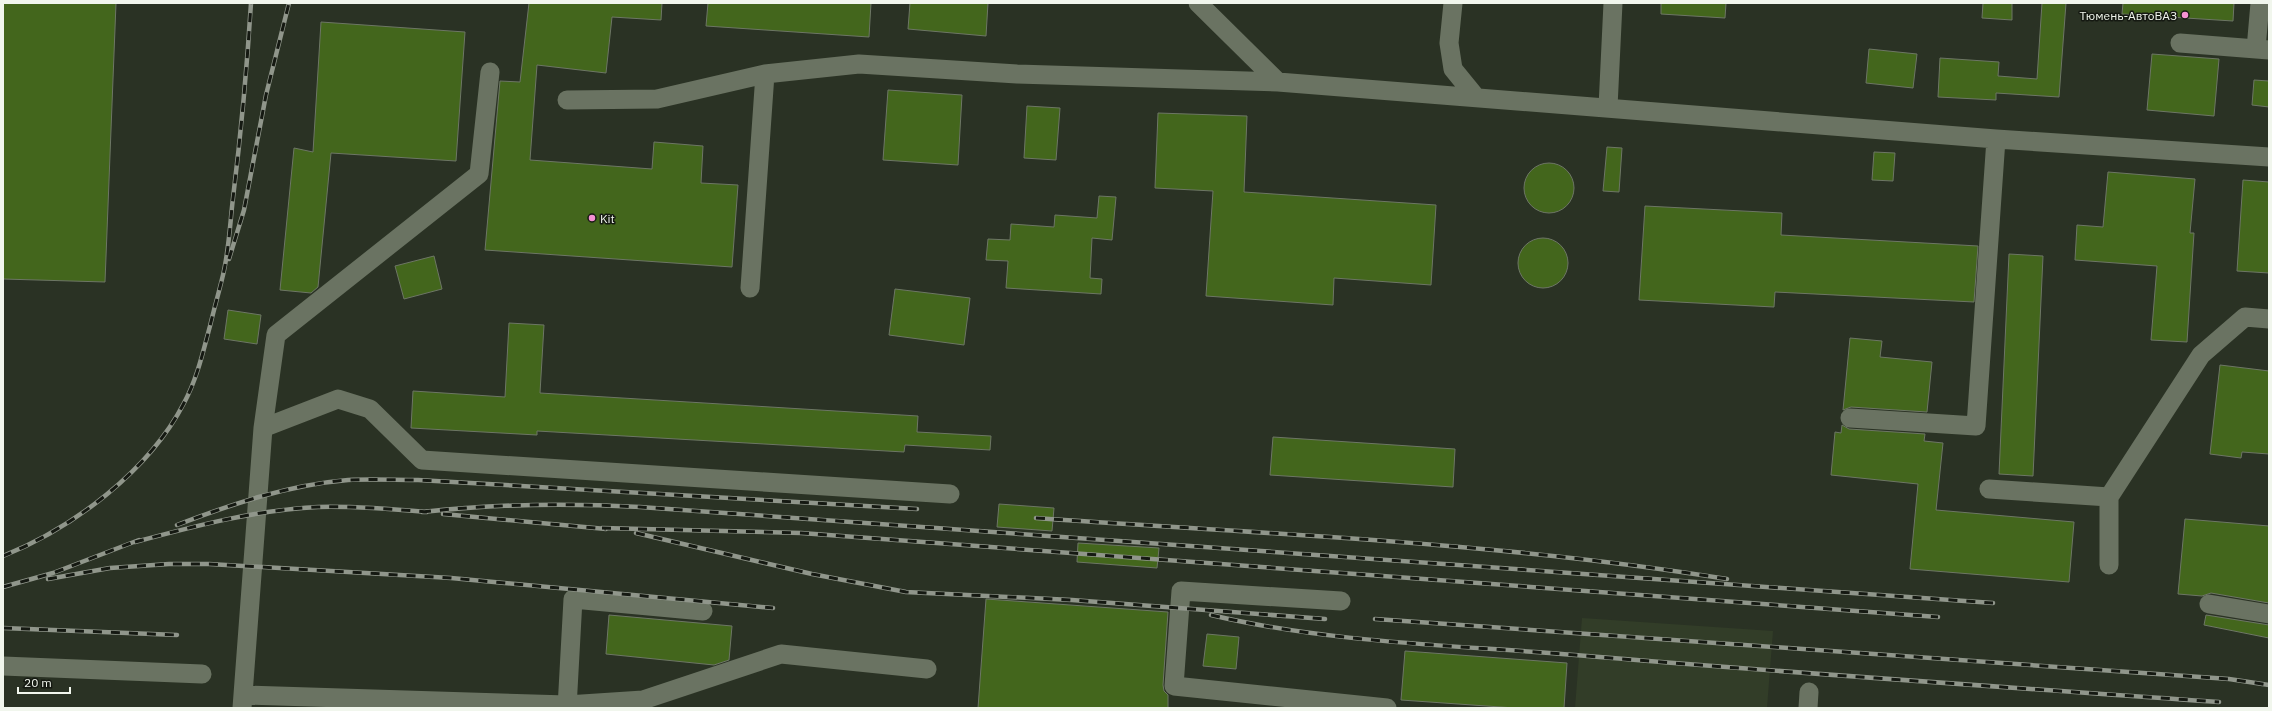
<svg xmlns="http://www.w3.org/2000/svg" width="2272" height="711" viewBox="0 0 2272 711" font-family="'IBM Plex Sans',sans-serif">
<rect width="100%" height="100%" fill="#2a3224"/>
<path fill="#323d28" d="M1582 618 1773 631 1767 708H1575Z"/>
<path fill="#43661c" stroke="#6d7665" d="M3 3H116L105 282 3 279Z
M529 3H662L661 20 612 17 606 73 537 65 530 160 652 169 654 142 703 146 701 183 738 185 732 267 485 250 500 81 520 82Z
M708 3H871L869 37 706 26Z
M910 3H988L986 36 908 29Z
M1661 3H1726L1725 18 1661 14Z
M1983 3H2012V20L1982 18Z
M2042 3H2066L2059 97 1996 93V100L1938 97 1940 58 1999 62 1998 76 2037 79Z
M2123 3H2234L2233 21 2122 14Z
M321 22 465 32 456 161 331 153 318 287 311 293 280 290 294 148 313 152Z
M1869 49 1917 54 1913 88 1866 83Z
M2152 54 2219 59 2214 116 2147 110Z
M2254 80 2269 81V107L2252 105Z
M888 90 962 95 958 165 883 160Z
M1027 106 1060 108 1056 160 1024 158Z
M1158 113 1247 116 1244 192 1436 205 1431 285 1334 278 1333 305 1206 296 1213 191 1155 188Z
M1607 147 1622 148 1619 192 1603 191Z
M1874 152 1895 153 1893 181 1872 180Z
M1524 188a25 25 0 1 1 50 0a25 25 0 1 1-50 0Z
M2108 172 2195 179 2190 233H2194L2187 342 2151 340 2157 266 2075 260 2077 225 2103 227Z
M2243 180 2269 182V273L2237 271Z
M1099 196 1116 197 1112 240 1092 238 1090 278 1102 279 1101 294 1006 288 1008 261 986 260 988 239 1010 240 1011 224 1054 227 1055 215 1097 218Z
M1645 206 1782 213 1781 235 1978 246 1974 302 1775 292 1774 307 1639 300Z
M1518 263a25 25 0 1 1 50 0a25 25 0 1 1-50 0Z
M2009 254 2043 256 2033 476 1999 474Z
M434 256 442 289 404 299 395 266Z
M895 289 970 298 964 345 889 335Z
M228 310 261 315 257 344 224 339Z
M509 323 544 325 540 393 918 416 917 432 991 436 990 450 905 445 904 452 537 431V435L411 428 413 391 505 397Z
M1850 338 1882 341 1880 357 1932 362 1927 412 1851 407 1843 410Z
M2220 365 2269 371V454L2242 452 2241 458 2210 454Z
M1842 425 1849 429 1925 434 1924 441 1943 443 1936 510 2074 522 2069 582 1910 569 1918 484 1831 475 1835 432 1841 433Z
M1273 437 1455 449 1453 487 1270 475Z
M999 504 1054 508 1052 531 997 527Z
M2185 519 2269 526V603L2211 593 2202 596 2178 594Z
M1078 543 1159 548 1157 568 1077 562Z
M986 599 1168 612 1163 685 1164 691 1168 695V708H978Z
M609 615 732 626 729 660 714 665 606 654Z
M2206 615 2269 625V638L2204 625Z
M1207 634 1239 637 1236 669 1203 666Z
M1405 651 1567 663 1564 708H1515L1401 700Z"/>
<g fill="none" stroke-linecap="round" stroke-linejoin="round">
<path stroke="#6a7362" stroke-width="19" d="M1198 3 1278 82 1996 139 2269 157
M1453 3 1449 43 1453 69 1475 96
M2180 43 2269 50
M2256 49 2260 3
M567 100 657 99 765 74 859 64 1017 74 1278 82
M1608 107 1613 3
M750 288 765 74
M1850 418 1976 426 1996 139
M263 428 338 399 370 409 422 460 950 494
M1989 489 2109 497 2201 355 2245 317 2269 319
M2109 565V497
M1341 601 1181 591 1174 686 1387 708
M2209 604 2269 614
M3 666 202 674
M243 695 567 705 643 700 781 654 927 669
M242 708 263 428 276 335 479 174 490 72
M567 708 573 599 703 611
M1808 708 1809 692"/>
<g stroke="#90968b" stroke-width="4.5">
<path id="rail" d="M229 259 244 210 266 95 289 3
M422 512C494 504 567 503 640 507L1993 603
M443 514 606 529
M1036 518C1266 534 1498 542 1727 579
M177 525C232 504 288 485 348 480 371 479 395 480 418 480L917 509
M602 528 801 533 1938 617
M636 533 812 574 906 592 1072 600 1325 619
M135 542C195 526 255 510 318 507 353 506 392 509 427 512
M3 556C73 528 149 471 184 403 197 379 203 352 210 326 214 309 219 292 223 275 229 250 230 223 233 198 241 133 247 68 251 3
M48 579 110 568 169 564H209L451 578 773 608
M3 587 53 573 139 540
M1211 615C1330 643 1453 645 1575 655 1789 673 2004 687 2219 702
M1375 619 2229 679 2269 685
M3 628 177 635"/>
</g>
<use href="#rail" stroke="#151912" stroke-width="3" stroke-dasharray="9" stroke-linecap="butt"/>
</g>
<g fill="#f591d2" stroke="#151912" stroke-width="1.5">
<circle cx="2185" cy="15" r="4"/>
<circle cx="592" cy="218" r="4"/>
</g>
<g text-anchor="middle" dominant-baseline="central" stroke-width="3" stroke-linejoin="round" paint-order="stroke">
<g font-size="12" fill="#f1f6ed" stroke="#151912" text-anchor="end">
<text x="2177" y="15">Тюмень-АвтоВАЗ</text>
<text x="600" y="218" text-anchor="start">Kit</text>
</g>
</g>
<rect width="2272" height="711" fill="none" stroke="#f1f6ed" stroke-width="8"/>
<path d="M18 687v6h52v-6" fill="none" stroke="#f1f6ed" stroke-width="2"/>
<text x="24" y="687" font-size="12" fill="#f1f6ed" stroke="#151912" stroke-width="3" paint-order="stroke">20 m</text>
</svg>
